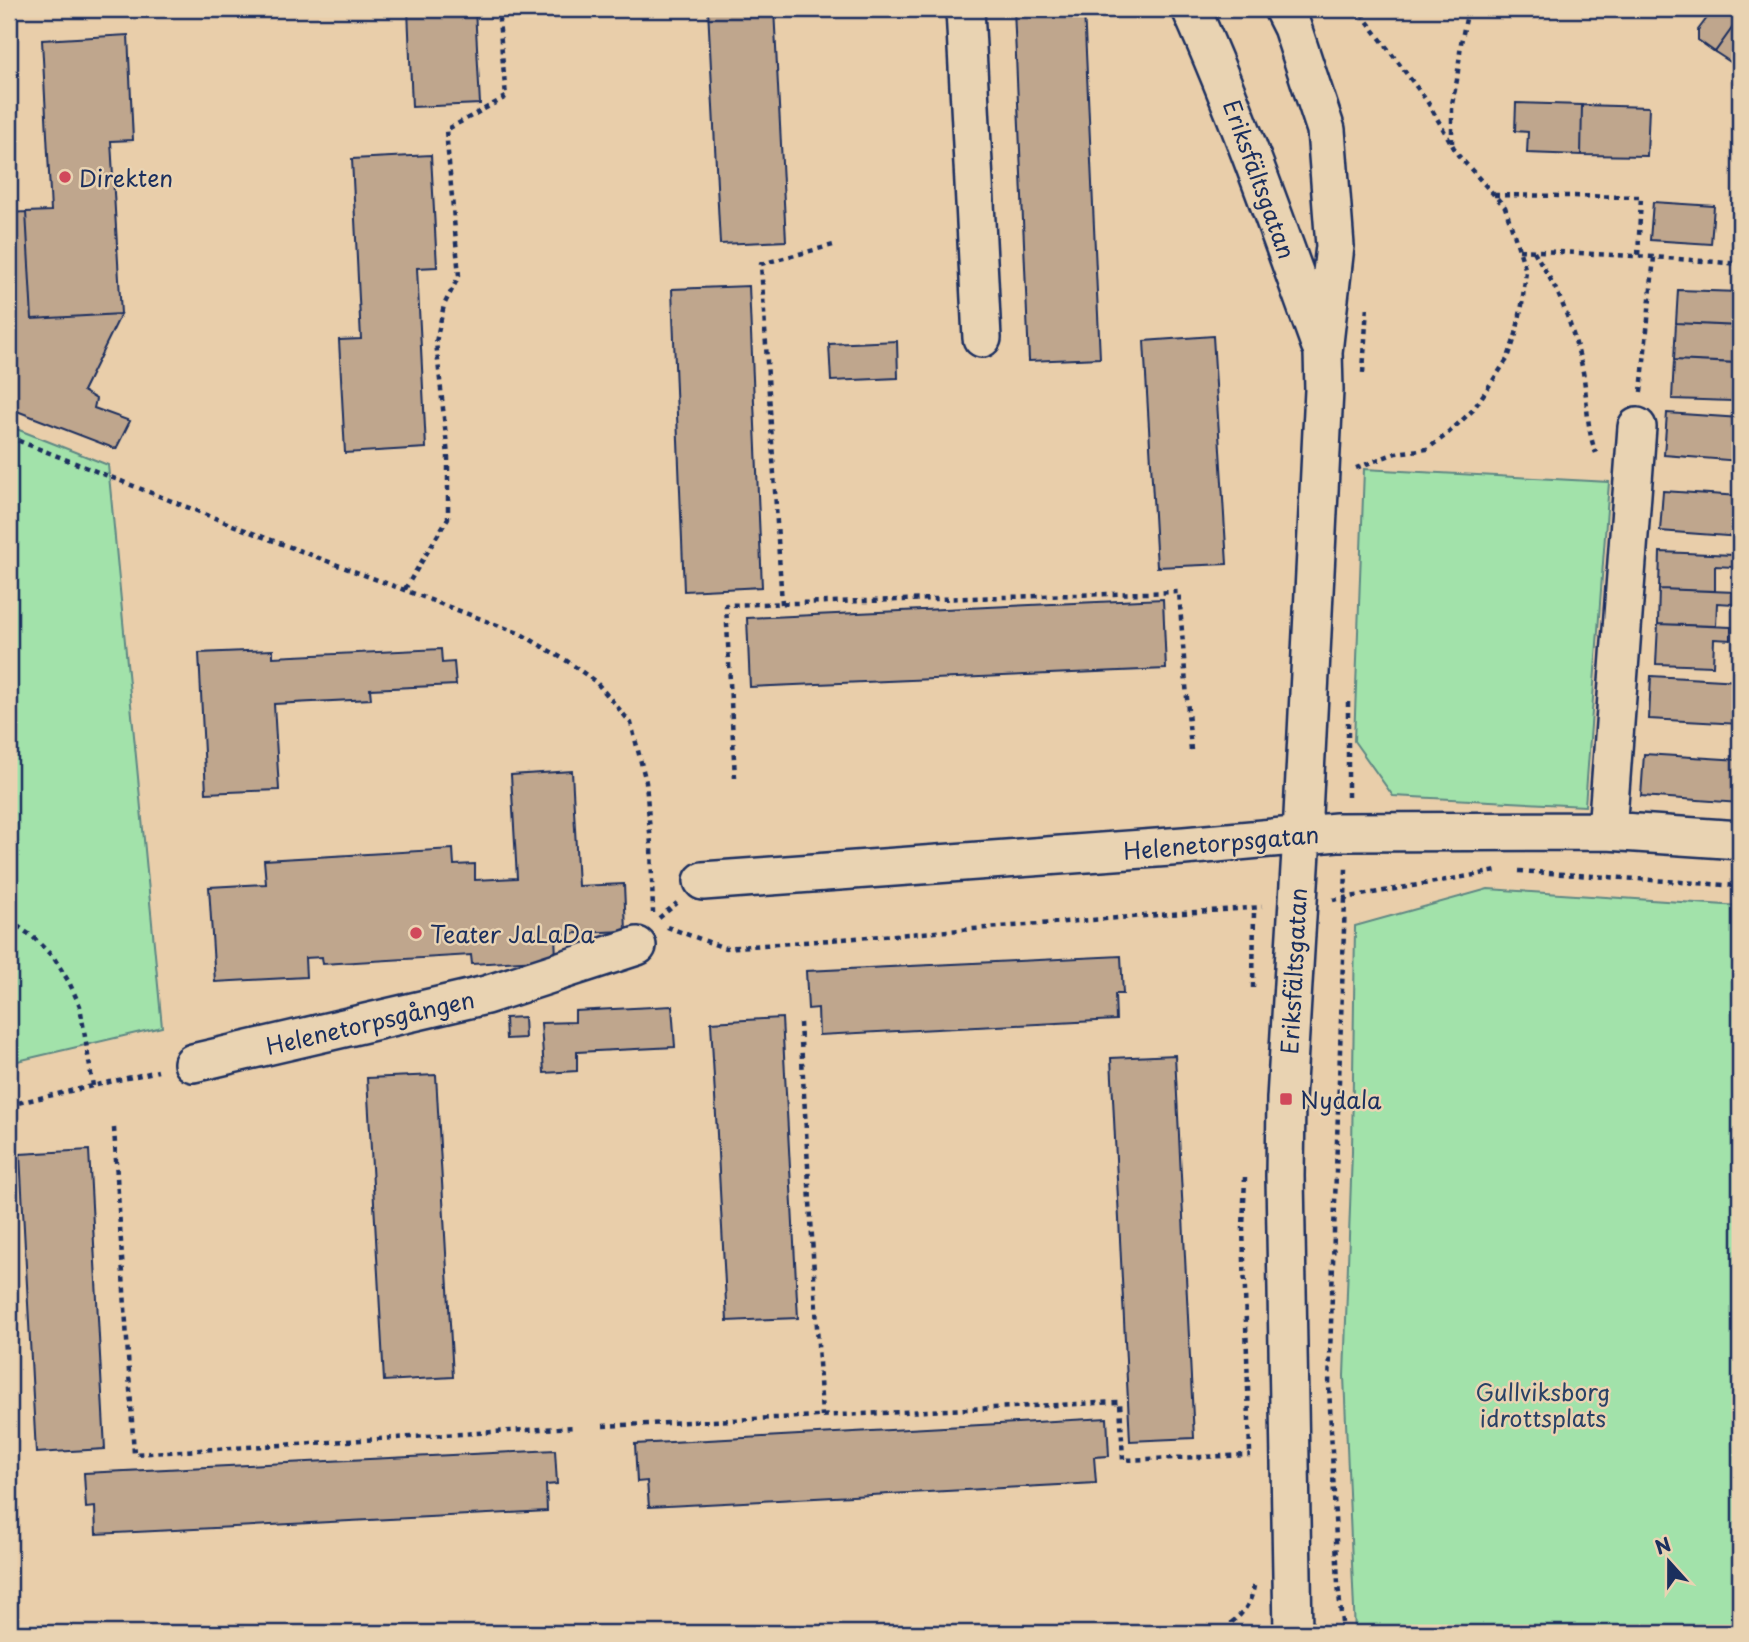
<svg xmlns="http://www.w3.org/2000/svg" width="1749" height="1642" viewBox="0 0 1749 1642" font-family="'Playpen Sans',sans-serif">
<rect width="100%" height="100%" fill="#e9ceaa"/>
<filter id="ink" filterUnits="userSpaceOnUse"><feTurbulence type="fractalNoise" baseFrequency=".0143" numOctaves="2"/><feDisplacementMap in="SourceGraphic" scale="14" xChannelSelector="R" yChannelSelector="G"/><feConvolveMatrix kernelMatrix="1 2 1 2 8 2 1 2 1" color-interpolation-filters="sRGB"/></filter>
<g filter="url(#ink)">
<path fill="#a2e2aa" stroke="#5e8884" stroke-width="2" d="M9 426 108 465 162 1027 9 1063Z
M1364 469 1609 482 1585 806 1393 796 1354 741Z
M1488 889 1740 906V1633H1355L1344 1376 1352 1152 1355 926Z"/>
<path fill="#bfa68d" stroke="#1b2f5e" stroke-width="2" d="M408 9H475L480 104 412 107Z
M708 9H774L786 241 720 244Z
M1014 9H1084L1100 358 1029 361Z
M1693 9H1740V17L1715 52 1698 40V30L1707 18Z
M1740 17V62L1732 63 1715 52Z
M128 35 133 140 111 141 121 314 32 319 26 212 51 211 42 40Z
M1516 103 1582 105 1581 155 1527 153 1528 132 1515 131Z
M1582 105 1649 107 1647 156 1581 155Z
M431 155 437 267 417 268 426 448 345 453 339 340 361 339 352 159Z
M1653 202 1714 206 1711 244 1650 240Z
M26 212 32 319 121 314 83 391 96 399 94 408 130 421 116 449 9 408V213Z
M749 286 762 587 684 591 672 289Z
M1678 290 1740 292V305L1737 304 1736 326 1676 323Z
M1676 323 1740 326V340H1735L1734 363 1674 360Z
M1213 336 1227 564 1157 567 1144 341Z
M897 341 898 378 831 381 829 344Z
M1674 360 1740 363V377H1733L1732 401 1672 399Z
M1667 413 1740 418V461L1664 455Z
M1663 491 1740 496V537L1660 531Z
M1660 552 1734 555 1733 567 1715 566V591L1659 589Z
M1659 589 1735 592 1734 604 1717 603 1716 626 1658 624Z
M1163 599 1166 669 750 687 747 618Z
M1658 624 1731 627V640L1714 639 1713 666 1656 664Z
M441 649 442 663 454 662 456 685 370 689 371 699 274 704 279 790 206 793 199 653 273 650V657Z
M1651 676 1740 681V724L1649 719Z
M1644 754 1740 760V803L1641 796Z
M572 771 578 886 624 884 626 931 555 934 556 959 472 964 471 955 323 964 322 957 305 958 306 977 215 982 209 887 266 884 264 860 453 849 454 865 475 864V880L517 878 511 775Z
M1121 956 1123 994H1115L1116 1020 819 1035 818 1008 808 1009 806 971Z
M672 1006 675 1047 577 1052V1071L544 1073 541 1023 575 1022V1011Z
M524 1017 525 1038 506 1039 505 1018Z
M782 1018 798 1318 727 1321 711 1022Z
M1175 1055 1194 1438 1130 1441 1111 1058Z
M436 1075 453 1377 384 1381 367 1078Z
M89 1150 105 1449 36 1453 20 1154Z
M1107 1418 1109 1456 1094 1457 1096 1483 649 1507 647 1481 637 1482 635 1444Z
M555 1450 557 1484 546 1485 547 1511 96 1534 95 1507 86 1508 84 1473Z"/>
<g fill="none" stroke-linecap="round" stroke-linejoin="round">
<g stroke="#1b2f5e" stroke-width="42">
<path id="minor" d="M965 9 982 338
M1191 9C1240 119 1279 231 1320 344
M1283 9 1292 27 1326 130 1335 246 1323 352 1324 390 1302 835 1286 1099 1285 1176 1293 1633
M1607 831 1637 427
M703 881 1184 846 1337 832 1607 831 1740 840
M193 1063 486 995 637 946"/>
</g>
<path stroke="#1b2f5e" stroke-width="4.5" stroke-dasharray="5 5" stroke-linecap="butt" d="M1452 143V104L1457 80 1461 43 1468 9
M1494 195 1641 197 1638 256
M1519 250 1654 257 1740 264
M1534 251C1540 262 1547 273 1553 284 1566 308 1574 336 1581 362 1588 391 1585 426 1596 453
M1363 373 1367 305
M1641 392 1654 257
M9 437 258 535 521 634 567 661 596 682 631 723 646 782 651 845 653 913
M1356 468 1396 453 1427 449 1445 436 1473 410 1508 358 1516 334 1522 305 1526 271 1505 207 1458 155 1427 101 1358 9
M405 589 448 518V456L436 342 444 305 459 276 446 130 506 97 498 9
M782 604 761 264 837 244
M1739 655H1740
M735 778 726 605 1179 592 1191 751
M1348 797V700
M1519 871 1740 886
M1333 900 1497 871
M659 918 677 903
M9 920 33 937 54 958 69 982 80 1006 93 1086
M667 927 725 948 1262 907
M1253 988 1254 908
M800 1023 822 1416
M9 1105 158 1071
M114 1128 134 1454 575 1427
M1245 1177 1243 1228 1250 1452
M603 1426 1120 1402 1123 1460 1250 1455
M1232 1633V1622C1245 1612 1251 1602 1254 1586
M1343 1633 1338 1584 1329 1385 1346 868"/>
<use href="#minor" stroke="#e9d3b2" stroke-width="37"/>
</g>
</g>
<g fill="#d1495b" stroke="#e9d3b2" stroke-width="2.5">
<circle cx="65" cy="177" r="7"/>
<circle cx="416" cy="933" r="7"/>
<rect x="1279" y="1092" width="14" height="14" rx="3.5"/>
</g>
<g text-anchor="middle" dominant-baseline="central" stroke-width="5" stroke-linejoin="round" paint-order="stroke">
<g font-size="23" fill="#1b2f5e" stroke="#e9d3b2" text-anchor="start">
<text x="79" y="177">Direkten</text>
<text x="430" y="933">Teater JaLaDa</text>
<text x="1300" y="1099">Nydala</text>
</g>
<g font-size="23" fill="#1b2f5e" stroke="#e9d3b2">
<text transform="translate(1260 179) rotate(70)">Eriksfältsgatan</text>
<text transform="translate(1221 842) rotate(-5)">Helenetorpsgatan</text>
<text transform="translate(1293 971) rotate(-87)">Eriksfältsgatan</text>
<text transform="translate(370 1022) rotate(-13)">Helenetorpsgången</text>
</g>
<g font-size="23" fill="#284166" stroke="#e9d3b2">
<text x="1543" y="1391">Gullviksborg<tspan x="1543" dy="26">idrottsplats</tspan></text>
</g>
</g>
<rect width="1749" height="1642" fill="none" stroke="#e9d3b2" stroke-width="35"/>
<rect x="18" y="18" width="1714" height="1607" fill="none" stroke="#1b2f5e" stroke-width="2.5" filter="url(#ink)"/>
<g transform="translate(1669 1562) rotate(339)" stroke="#e9d3b2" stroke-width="5" paint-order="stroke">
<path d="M0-5L12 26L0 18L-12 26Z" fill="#1b2f5e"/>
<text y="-10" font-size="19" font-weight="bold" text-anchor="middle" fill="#1b2f5e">N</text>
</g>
</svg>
